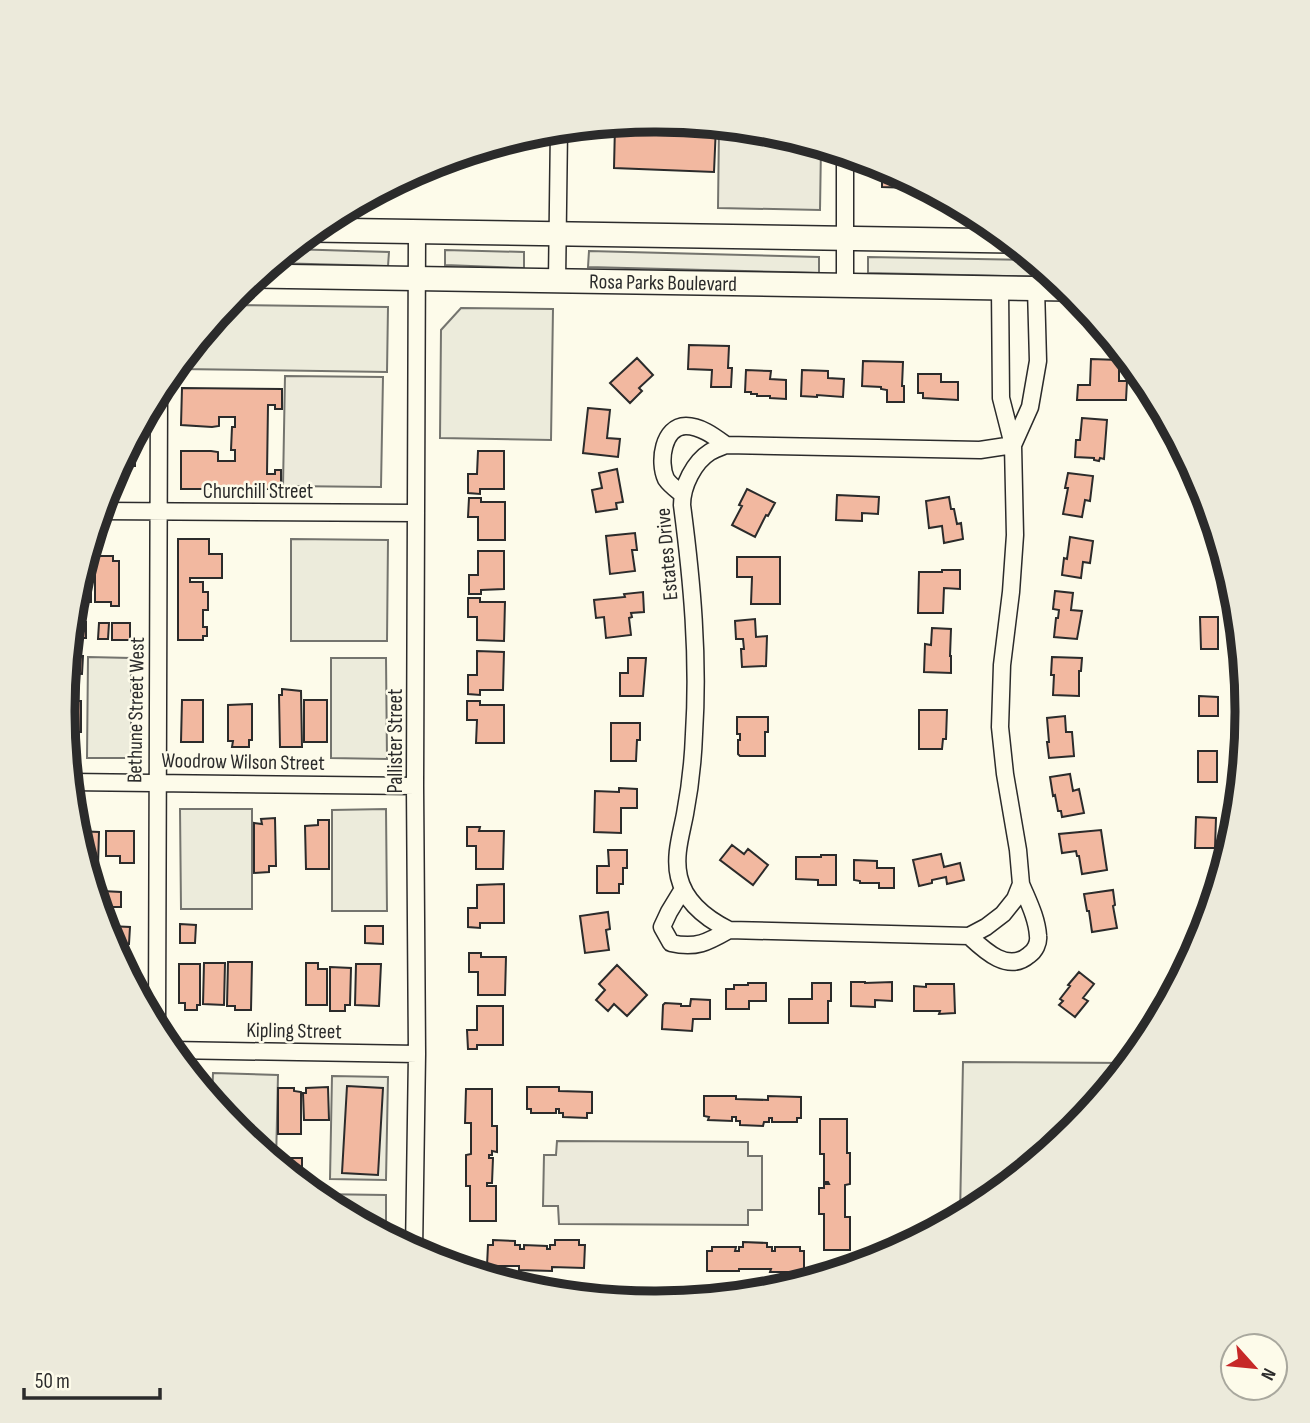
<svg xmlns="http://www.w3.org/2000/svg" width="1310" height="1423" viewBox="0 0 1310 1423" font-family="'Sofia Sans Condensed',sans-serif">
<rect width="100%" height="100%" fill="#fdfbea"/>
<path fill="#ecebdb" stroke="#74746e" stroke-width="2" d="M289 249 389 252 388 266 272 263Z
M445 250 524 252V268L445 265Z
M589 251 819 257V273L588 267Z
M868 257 1034 260 1054 277 868 273Z
M226 305 388 307 387 372 180 369V362Z
M461 308 553 309 551 440 440 438 441 330Z
M291 539 388 540 387 641H291Z
M88 657 131 658V758H87Z
M331 658H386L387 759 331 758Z
M180 809H252V909H181Z
M386 809 387 911H332V810Z
M963 1062 1128 1063 1073 1130 984 1204 960 1216Z
M213 1073 278 1075 276 1162 236 1130 212 1100Z
M332 1076 388 1077 386 1180 330 1179Z
M315 1194 386 1195V1236L326 1204Z"/>
<path fill="#eceadb" stroke="#74746e" stroke-width="2" d="M719 126 771 131 821 146 820 210 718 208Z
M285 376 383 377 381 487 283 486Z
M557 1141 748 1142V1156H762V1210H748V1225L559 1224 558 1206H543L544 1155H556Z"/>
<path fill="#f2b8a0" stroke="#2b2b2b" stroke-width="2" d="M647 120H658L716 126 714 172 614 168 615 125 647 126Z
M506 141V152H488V146Z
M884 166 911 180V188L882 187V181H883L882 167Z
M689 345 729 346 728 368H732L731 387H711L712 370 688 369Z
M637 358 653 375 639 388 642 391 630 403 610 383Z
M1091 359 1119 360V381H1127L1126 400H1077L1078 385H1090Z
M863 361 903 362 902 386H904V402H887V390L881 389V387L862 386Z
M746 370 771 371 770 379 786 380V399L770 398V396H757V394H751V392H745Z
M802 370 828 371V378L844 379 843 397 817 395V397L801 396Z
M918 374H941V382H958V400L923 398V393H918Z
M182 388 282 389V409H275V405H268L267 474H275V470H281V489H181V451H211L218 452V461H235V450H231L232 427H235V417H219V426L212 427 181 425Z
M588 408 610 410 607 438 620 439 618 457 583 453Z
M1082 418 1107 420 1104 459 1100 458 1099 461 1094 460V458L1075 457 1076 440H1080Z
M135 435V466H118Z
M478 451H504V489H480V494L468 493V474H477Z
M617 469 623 502 616 503 617 509 596 512 592 490 602 488 599 473Z
M1068 473 1093 476 1090 501 1085 500 1082 517 1063 514 1068 488H1065Z
M747 489 775 503 768 516 766 515 755 537 732 525 742 506 739 505Z
M837 495 879 497 878 514 862 513V521L836 520Z
M949 497 951 509H954L957 524 961 523 963 539 944 543 942 526 929 528 926 501Z
M469 498H481V502H505V540H478V517H468Z
M635 533 637 550H632L635 571 610 574 606 536Z
M1070 537 1093 541 1090 563 1083 562 1081 578 1062 575 1064 558 1067 559Z
M178 539H209V554H222V578H190V582H203V592H208V610H203V627H207V636H203V640H178Z
M478 551H504V589L481 590V594H469V575H478Z
M97 556H113V561H119V606H111V602H95V562H97Z
M86 557H91V602H74Z
M737 557H780V604H751L752 577H737Z
M942 570H960V589L944 588 943 613H918L919 572H942Z
M1055 591 1073 593 1071 610 1082 611 1077 639 1054 637 1056 618H1058L1059 610 1053 609Z
M643 592 644 612 631 613 632 617 629 618 631 635 606 638 604 617 596 618 594 600 625 597 624 594Z
M468 598H480V602H505L504 641 477 640V617H468Z
M1200 617H1218V649H1201Z
M755 619 756 637 767 636 766 666 742 667 741 649H744L743 639H736L735 621Z
M72 622H86V638H70Z
M99 623H109L108 639H98Z
M112 623H130V640H112Z
M932 628 951 629 950 656H951V673L924 672 925 644 931 645Z
M477 651 504 652 503 690H480V695L468 694V675H477Z
M68 656H83L82 674 67 673Z
M1052 657 1082 658 1081 671H1079V696L1053 695 1054 675H1051Z
M628 658H646L643 696H620V673H628Z
M282 689 301 691 302 747H280L279 695H282Z
M1199 696 1218 697V716H1199Z
M182 700H203V742H181Z
M304 700H327V742H304Z
M64 701H81V732H65L63 712Z
M467 701H480V705H504V743H476L477 720H467Z
M252 704V740H249V747H232L233 741H228V705Z
M919 710H947L946 739H943L942 749H919Z
M1065 716 1066 732H1072L1074 756 1049 758 1047 742H1049L1047 718Z
M737 717H768V732H765V756H740L738 754V740H740V734H737Z
M611 723H640V740H637L636 761H611Z
M1198 751H1217V782H1198Z
M1070 774 1073 791 1079 789 1084 813 1062 817 1061 811H1058L1055 795 1053 796 1050 777Z
M619 788 637 789V808H621V833L594 832 595 791 619 792Z
M1196 817 1216 818 1215 848H1195Z
M275 818 276 866H269V872L254 873V823L262 824 261 819Z
M318 820H329V869H306L305 826 318 825Z
M467 827H480L479 831H504L503 869H476V846H467Z
M1101 830 1107 870 1082 874 1079 856H1077L1076 851 1062 853 1059 834Z
M76 831 99 832 98 866H86Z
M106 831H134V863H120V856H106Z
M732 845 744 854 748 849 768 865 753 885 720 860Z
M608 850H627V868H623V884H619V893H597V866H609Z
M941 854 944 867 960 863 964 880 947 884 946 877 932 880V883L919 886 913 860Z
M821 855H836V885H818V880L796 879V857H821Z
M854 860 877 861V868H894V888H879V883H860V881L854 880Z
M504 884V923H480V928L468 927V908H477V885Z
M1113 890 1115 905 1113 906 1117 928 1092 932 1089 911H1087L1084 894Z
M102 891 121 892V907H102Z
M608 912 610 929 606 930 609 950 585 953 580 916Z
M180 924 196 925 195 943H180Z
M109 926 130 927 129 944 111 943 109 939Z
M365 926H383V944L365 943Z
M469 953H481V957H506L505 995H478V972H469Z
M228 962H252L251 1010H235V1006H227Z
M204 963H225L224 1005 203 1004Z
M306 963H318V969H327V1005H306Z
M179 964H200V1005H197V1010H185V1003H179Z
M356 964H381L379 1006 355 1005Z
M617 965 647 995 627 1016 614 1004 608 1011 596 1000 605 990 599 984Z
M330 967 351 968 350 1005H345V1011H330Z
M1079 972 1094 984 1083 998 1088 1001 1075 1017 1059 1005 1063 1001 1060 999 1070 986 1068 985Z
M851 982H865V983L892 982V1001L875 1000V1007L851 1006Z
M748 983H766V1001H749V1009H726V989H734V985H748Z
M812 983H831V1001H828V1023H789V999H812Z
M926 984H954L955 1013 939 1014 940 1011H914V986L926 987Z
M691 999 710 1000V1019H693L692 1031 662 1029 663 1005 665 1003 681 1004V1006H690Z
M477 1006H503V1045H477V1049H468L467 1030H477Z
M347 1086 383 1088 378 1175 342 1173Z
M328 1087 329 1120H304L303 1093H306V1088Z
M527 1087H559V1091L592 1092V1113H587V1118L563 1117V1113H559V1109H556V1113H531V1109H527Z
M278 1088H294V1091L301 1092V1134H278Z
M466 1089H492V1126H497V1152L492 1151V1155H489V1158H493L492 1183H487V1186H496V1221H470V1186H466V1155L471 1154V1123H465Z
M704 1096H736V1099L768 1100V1096L801 1097V1118H797V1122H772V1118H769V1122H764L763 1126 740 1125V1121H736V1117H732V1121L708 1120 709 1117 704 1116Z
M820 1119H847V1153H850V1184L845 1185V1217H850V1250H824V1214H819V1188H824V1184H829L828 1182H824V1154H820Z
M285 1158H302V1176H292L284 1170Z
M493 1240 515 1241V1245H520V1249H524V1245L547 1246V1249H550V1245H555V1240H579V1245H585L584 1268 552 1267V1271L519 1270V1266H487L488 1245H493Z
M743 1242 767 1243V1247H772V1251H775V1247H800V1251H804V1272H770L771 1269H739V1271H707V1251H712V1247H736L735 1251H739V1247H743Z"/>
<g fill="none" stroke-linecap="round" stroke-linejoin="round">
<g stroke="#2b2b2b" stroke-width="19">
<path id="street" d="M845 154V286
M557 281 559 129
M1000 288 1001 398 1013 445 1015 535 1011 592 1002 665 1000 727 1005 774 1018 850 1021 884 1015 899 1003 914 986 927 969 936 729 930C707 919 685 903 679 877 674 856 681 835 685 814 690 788 693 761 694 734 699 657 692 581 682 505 682 486 694 462 710 452 715 449 721 447 726 445L980 450 1013 445
M1013 445 1030 407 1038 361 1036 288
M682 494C677 490 670 485 666 479 658 462 663 426 686 426 701 426 715 437 726 445
M100 511 416 513
M70 782 415 786
M683 889 669 912 662 927 671 943C696 949 708 942 729 930
M969 936C985 951 1008 973 1029 955 1035 951 1039 943 1038 936 1037 918 1028 901 1021 884
M1188 956H1192
M157 1030 159 390
M171 1050 417 1054
M414 1251 417 1054 415 786 417 231"/>
</g>
<g stroke="#2b2b2b" stroke-width="26">
<path id="secondary" d="M314 230 1011 241
M257 276 1069 289"/>
</g>
<use href="#street" stroke="#fdfbea" stroke-width="16"/>
<use href="#secondary" stroke="#fdfbea" stroke-width="23"/>
</g>
<g text-anchor="middle" dominant-baseline="central" stroke-width="5" stroke-linejoin="round" paint-order="stroke">
<g font-size="21" fill="#2b2b2b" stroke="#fdfbea">
<text transform="translate(663 283) rotate(1)">Rosa Parks Boulevard</text>
<text x="258" y="491">Churchill Street</text>
<text transform="translate(667 554) rotate(-95)">Estates Drive</text>
<text transform="translate(136 710) rotate(-89)">Bethune Street West</text>
<text transform="translate(395 741) rotate(-90)">Pallister Street</text>
<text transform="translate(243 762) rotate(1)">Woodrow Wilson Street</text>
<text transform="translate(294 1031) rotate(1)">Kipling Street</text>
</g>
</g>
<path d="M0 0H1310V1423H0ZM654 132H656A579 579 0 0 1 1235 711V712A579 579 0 0 1 656 1291H654A579 579 0 0 1 75 712V711A579 579 0 0 1 654 132Z" fill="#eceadb" fill-rule="evenodd"/>
<path fill="none" stroke="#2b2b2b" stroke-width="9" d="M654 132H656A579 579 0 0 1 1235 711V712A579 579 0 0 1 656 1291H654A579 579 0 0 1 75 712V711A579 579 0 0 1 654 132Z"/>
<g transform="translate(1254 1367) rotate(117)"><circle r="33" fill="#fdfbea" stroke="#a9a89e" stroke-width="2"/>
<path d="M0-5L12 26L0 18L-12 26Z" fill="#c62828"/>
<text y="-10" font-size="19" font-weight="bold" text-anchor="middle" fill="#2b2b2b">N</text>
</g>
<path d="M24 1388v10h136v-10" fill="none" stroke="#2b2b2b" stroke-width="3.5"/>
<text x="35" y="1388" font-size="21" fill="#2b2b2b" stroke="#fdfbea" stroke-width="5" paint-order="stroke">50 m</text>
</svg>
